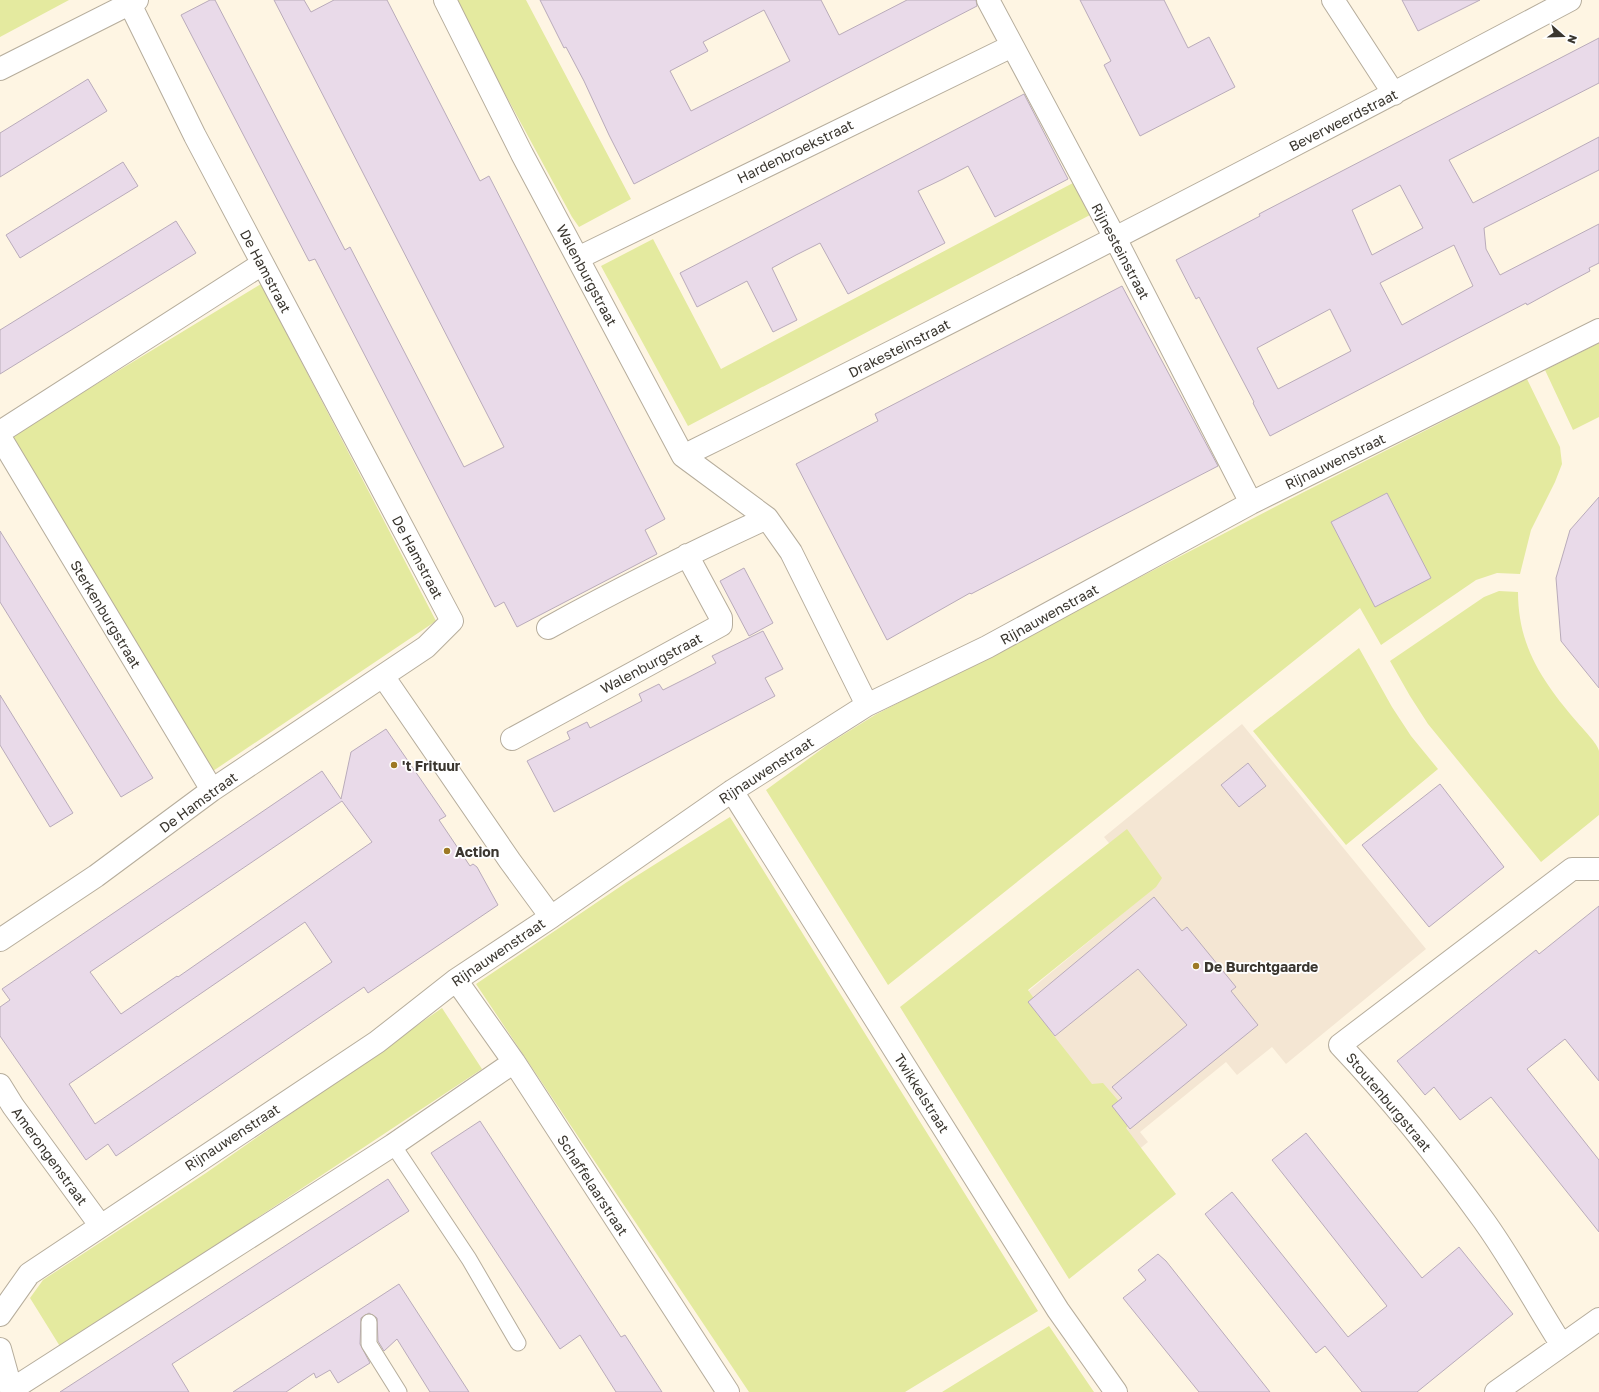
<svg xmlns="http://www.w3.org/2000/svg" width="1599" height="1392" viewBox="0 0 1599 1392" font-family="'Golos Text',sans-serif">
<rect width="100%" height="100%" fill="#fef5e3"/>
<path fill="#f4e6d3" d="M1242 724 1426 949 1286 1064 1272 1047 1237 1075 1226 1062 1140 1132 1148 1142 1126 1160 1004 1011 1149 892 1104 837Z"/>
<path fill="#e4ea9f" d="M0 0H69L0 37Z
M454 0H526L631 199 579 227 572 217Z
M1073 183 1090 215 688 426 601 266 653 239 721 369Z
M261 284 436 621 213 771 11 436Z
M1599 343V417L1573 430 1545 370Z
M1527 379 1560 447 1562 464 1555 482 1531 530 1520 574 1497 573 1476 580 1381 645 1360 608 888 985 766 790 830 743 875 715 1300 494Z
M1499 591 1518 592C1518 647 1543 682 1577 722 1582 728 1598 744 1599 751 1599 767 1599 797 1599 815L1541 862 1428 724 1410 696 1390 661 1484 597Z
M1359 648 1392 707 1411 736 1438 769 1346 845 1253 731Z
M730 817 1038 1311 905 1392H749L476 984 627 882Z
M1127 829 1162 878 1156 887 1028 990 1054 1027 1051 1032 1092 1084 1103 1083 1135 1120 1126 1128 1176 1194 1069 1279 900 1007Z
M442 1008 482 1069 61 1348 30 1298 43 1280 206 1173Z
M1049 1326 1094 1392H942Z"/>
<path fill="#e9dae9" stroke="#b9abba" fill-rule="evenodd" d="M210 0H215L345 250 350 247 464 467 504 447 274 0H304L311 12 334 0H387L480 181 489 176 665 519 645 530 657 554 517 627 504 602 495 607 315 259 309 261 181 15Z
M540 0H821L839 35 907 0H976L977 6 634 184 609 135 584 81 566 47 564 48ZM764 10 790 61 691 111 670 71 708 51 703 42Z
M1080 0H1164L1188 48 1209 37 1235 87 1140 136 1104 65 1111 61Z
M1402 0H1480L1418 31Z
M1599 38V83L1449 160 1473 203 1599 137V170L1484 228 1486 249 1500 275 1599 224V263L1589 268 1590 271 1558 288 1527 305 1526 303 1270 436 1253 403 1254 402 1223 343 1199 297 1196 299 1176 260 1260 216 1259 214 1284 201ZM1400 185 1423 228 1372 255 1352 210ZM1454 245 1473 286 1402 325 1380 283ZM1330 309 1351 351 1278 389 1257 348Z
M88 79 107 111 0 177V133Z
M1024 94 1068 179 995 217 968 166 943 179 918 191 945 243 848 294 820 243 796 255 772 268 797 320 773 332 747 281 697 307 680 273Z
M123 162 138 186 20 258 6 235Z
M176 221 196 253 0 374V330Z
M1122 286 1218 466 971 594 970 593 887 640 796 464 878 421 875 414Z
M1387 493 1431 578 1375 607 1331 522Z
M1599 497V688L1561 641 1556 578 1570 530Z
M0 531 153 778 121 797 0 602Z
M744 568 773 623 749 636 720 581Z
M763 631 783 669 765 678 775 696 554 812 527 761 570 739 567 732 587 722 590 728 642 701 639 694 659 684 663 690 689 677 716 663 712 656Z
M0 695 73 813 50 827 0 745Z
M386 729 446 816 439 820 470 866 473 864 477 867 498 905 368 993 364 987 116 1156 108 1144 86 1160 0 1036V1007L10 1000 2 989 322 771 341 799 351 752ZM342 801 372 842 178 977 177 976 121 1014 90 972ZM305 922 332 962 95 1124 69 1084Z
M1248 763 1266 786 1239 807 1221 785Z
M1440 784 1504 867 1429 927 1362 845Z
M1154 897 1182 931 1187 927 1209 954 1236 987 1231 991 1258 1025 1130 1129 1112 1106 1122 1098 1112 1087 1187 1025 1138 969 1055 1036 1028 1002Z
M1599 906V1081L1565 1039 1527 1069 1599 1160V1232L1491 1097 1460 1120 1434 1087 1425 1095 1397 1061 1536 950 1539 954Z
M480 1121 621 1337 625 1335 662 1392H616L580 1335 560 1349 431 1153Z
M1306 1133 1422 1278 1459 1247 1513 1314 1417 1392H1362L1325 1346 1316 1353 1205 1214 1232 1192 1348 1337 1387 1306 1272 1160Z
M388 1179 409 1211 172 1364 189 1392H60Z
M1158 1254 1166 1261 1270 1392H1199L1123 1298 1146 1280 1138 1270Z
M399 1284 469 1392H430L397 1339 384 1351 378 1341 377 1318 369 1313 361 1318 360 1344 370 1363 338 1383 330 1370 316 1378 314 1373 286 1392H233Z"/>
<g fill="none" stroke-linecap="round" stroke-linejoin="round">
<g stroke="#b6ad9c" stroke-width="17">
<path id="lane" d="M393 1145 469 1259 518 1343
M369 1322V1344L399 1392"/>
</g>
<g stroke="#b6ad9c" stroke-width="24">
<path id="street" d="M445 0 522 154 683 456 767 518 791 552 867 705
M988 0 1115 238 1251 503
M1333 0 1394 94
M0 69 137 0
M578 258 1012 46
M0 432 262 264
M0 437 212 790
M683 456C981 309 1276 156 1570 0
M548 628C620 588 693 552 767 518
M383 676 510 861 551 917
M512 739 721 625V618L687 555
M732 791 1058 1310 1116 1392
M0 940 96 876 212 790 426 647 452 621 195 136 129 2
M456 980 514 1062 728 1392
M0 1085 13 1106 100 1225
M0 1315 29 1274 377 1042 456 980 551 917 732 791 867 705 987 647 1251 503 1599 330
M1561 1344C1535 1303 1512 1260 1484 1221 1440 1160 1392 1100 1340 1045L1572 869H1599
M0 1349 12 1392
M11 1390 393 1145 514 1062
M1496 1392 1599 1319"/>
</g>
<use href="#lane" stroke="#fff" stroke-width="15"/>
<use href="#street" stroke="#fff" stroke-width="22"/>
</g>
<g fill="#9d7924" stroke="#fff" stroke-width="1.5">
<circle cx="394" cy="765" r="4"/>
<circle cx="447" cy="851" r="4"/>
<circle cx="1196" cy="966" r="4"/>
</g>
<g text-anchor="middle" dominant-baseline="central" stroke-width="3.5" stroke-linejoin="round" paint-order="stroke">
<g font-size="14" fill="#3a362f" stroke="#fff">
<text transform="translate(1343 120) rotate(-27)">Beverweerdstraat</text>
<text transform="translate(795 151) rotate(-26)">Hardenbroekstraat</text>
<text transform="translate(1121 251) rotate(62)">Rijnesteinstraat</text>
<text transform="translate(266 271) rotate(62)">De Hamstraat</text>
<text transform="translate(587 275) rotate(62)">Walenburgstraat</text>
<text transform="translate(899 348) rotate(-27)">Drakesteinstraat</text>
<text transform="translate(1335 461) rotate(-26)">Rijnauwenstraat</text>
<text transform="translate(418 557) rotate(62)">De Hamstraat</text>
<text transform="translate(106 614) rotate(59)">Sterkenburgstraat</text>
<text transform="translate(1049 614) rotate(-29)">Rijnauwenstraat</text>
<text transform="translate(651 663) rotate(-28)">Walenburgstraat</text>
<text transform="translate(766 770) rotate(-33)">Rijnauwenstraat</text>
<text transform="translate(198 802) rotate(-36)">De Hamstraat</text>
<text transform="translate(498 952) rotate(-34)">Rijnauwenstraat</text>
<text transform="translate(922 1093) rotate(58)">Twikkelstraat</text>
<text transform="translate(1389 1102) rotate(50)">Stoutenburgstraat</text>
<text transform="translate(232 1137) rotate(-33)">Rijnauwenstraat</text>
<text transform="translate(50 1156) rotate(54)">Amerongenstraat</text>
<text transform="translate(593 1185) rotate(57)">Schaffelaarstraat</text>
</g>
<g font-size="14" font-weight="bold" fill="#3a362f" stroke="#fff" text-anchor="start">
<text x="402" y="765">'t Frituur</text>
<text x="455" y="851">Action</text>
<text x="1204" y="966">De Burchtgaarde</text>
</g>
</g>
<g transform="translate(1563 36) rotate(110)" stroke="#ffffff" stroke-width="3" paint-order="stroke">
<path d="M0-3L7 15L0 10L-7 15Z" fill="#3a362f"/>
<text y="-6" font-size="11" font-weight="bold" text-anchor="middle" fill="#3a362f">N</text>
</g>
</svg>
